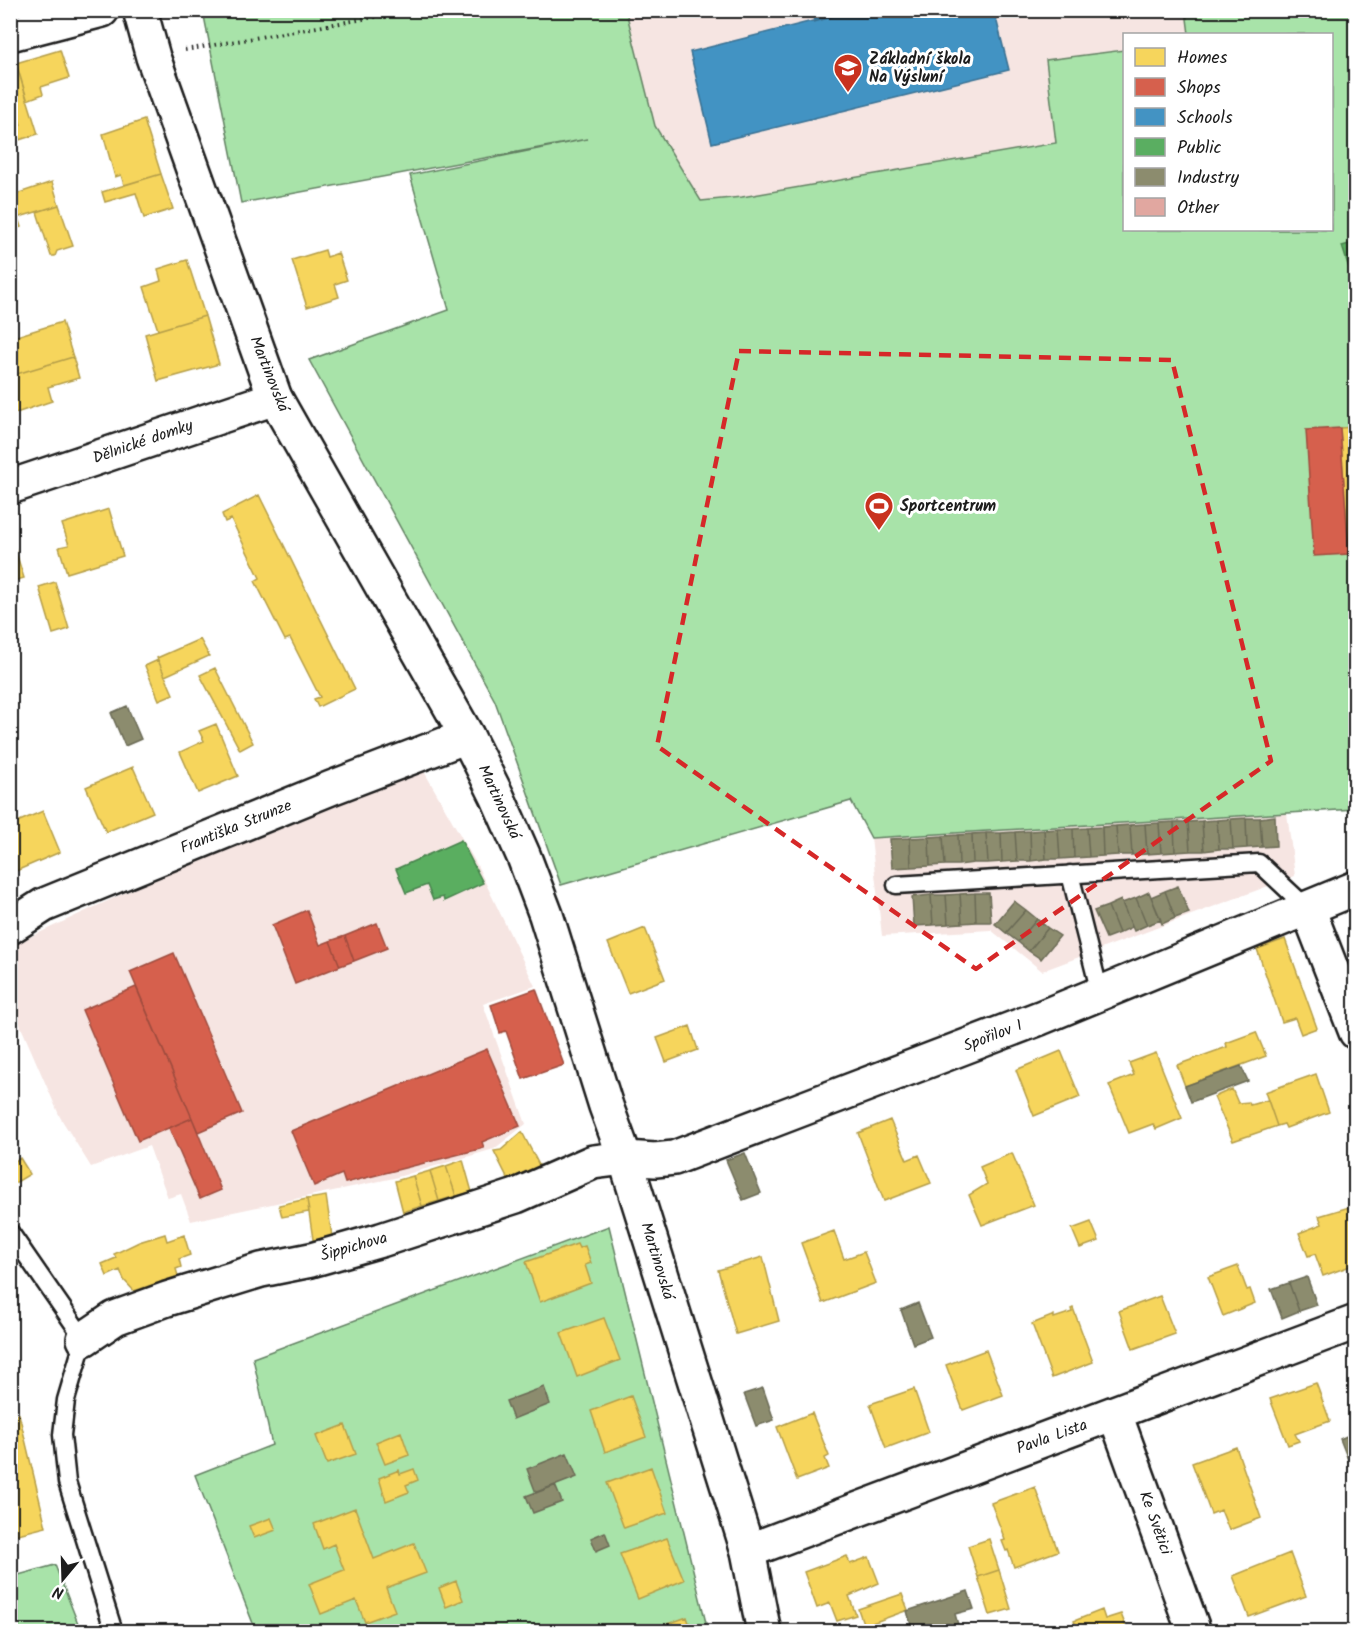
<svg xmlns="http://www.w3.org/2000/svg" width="1366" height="1642" viewBox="0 0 1366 1642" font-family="Kalam,sans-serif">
<rect width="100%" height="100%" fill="#fff"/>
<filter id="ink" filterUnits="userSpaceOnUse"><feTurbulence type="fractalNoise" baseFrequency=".0167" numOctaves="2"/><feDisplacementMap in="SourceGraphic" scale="12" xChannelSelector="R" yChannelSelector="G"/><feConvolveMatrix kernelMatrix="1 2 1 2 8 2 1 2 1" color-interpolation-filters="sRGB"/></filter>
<g filter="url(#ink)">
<path fill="#f6e5e2" d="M1186 10 1189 34H1124V50L1046 60 1056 143 742 197 701 201 655 126 626 11Z
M421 766 476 863 535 986 483 1004 526 1124 494 1149 394 1178 191 1221 181 1194 168 1198 149 1146 91 1167 60 1117 18 1020 11 1008V946L146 883Z
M1287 813 1295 876 1042 971 991 930 882 936 871 838Z"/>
<path fill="#a8e3a9" stroke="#628062" stroke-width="1.5" d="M203 11H626L655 126 701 201 742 197 1056 143 1046 60 1124 50V230H1332V34H1189L1186 11H1355V809L871 838 851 801 561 885 495 701 309 360 449 310 410 175 587 139 241 203Z
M609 1226 708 1631H256L195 1475 272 1445 253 1358Z
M55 1565 81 1631H11V1577Z"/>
<path fill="#f6d55c" stroke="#b59e49" stroke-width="1.5" d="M60 50 69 78 41 87 43 94 27 100 16 63Z
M16 63 38 134 10 143V129L21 125 17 112 10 114V65Z
M144 120 161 174 124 185 121 175 115 177 103 134Z
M161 174 173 209 144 218 136 193 105 202 102 192Z
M52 182 59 205 10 220V196Z
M59 205 73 246 57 251 55 256H51L37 212Z
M18 218 21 227 10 231V220Z
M10 243 18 267 10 270Z
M325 250 327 257 338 253 347 280 335 284 339 297 307 307 292 260Z
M187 260 205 316 158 330 144 287 161 281 158 269Z
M205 316 219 364 158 381 145 334Z
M62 322 73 357 10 376V338Z
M73 357 79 378 48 387 52 401 13 414 10 406V376Z
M1356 427V554H1349L1340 428Z
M259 495 355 689 318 707 314 699 320 697 290 638 285 640 255 581 260 578 231 519 225 522 222 514Z
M109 509 123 556 67 573 59 547 69 545 62 524Z
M12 540 24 578 10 582V541Z
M55 582 69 629 53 634 39 587Z
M200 639 209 656 165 676 157 658Z
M158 660 173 694 159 700 145 666Z
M215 668 253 743 240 750 200 675Z
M216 724 238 776 198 793 180 752 204 741 199 731Z
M133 767 153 812 106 832 86 787Z
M43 811 60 852 16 871 10 859V825Z
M645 928 665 979 628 993 608 943Z
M1285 939 1317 1028 1301 1034 1295 1018 1282 1022 1257 949Z
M690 1026 698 1050 666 1062 657 1038Z
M1256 1032 1266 1056 1185 1086 1177 1065 1227 1047 1226 1043Z
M1061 1051 1080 1097 1034 1116 1016 1070Z
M1156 1053 1182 1118 1156 1129 1153 1124 1129 1133 1109 1085 1134 1075 1129 1063Z
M1316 1074 1329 1112 1286 1128 1284 1124 1277 1126 1265 1092Z
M1232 1089 1238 1103 1249 1102 1250 1105 1268 1100 1277 1126 1233 1141 1214 1097Z
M890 1120 907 1160 919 1155 931 1183 884 1201 858 1133Z
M522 1132 542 1171 511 1185 494 1151 501 1150Z
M1012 1153 1034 1205 982 1225 969 1195 987 1184 980 1167Z
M20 1158 30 1174 10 1186V1164Z
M463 1160 472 1192 456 1196 446 1166Z
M446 1166 456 1196 439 1201 430 1171Z
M430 1171 439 1201 422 1206 413 1176Z
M413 1176 422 1206 403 1212 395 1181Z
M326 1196 333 1243 314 1246 307 1199Z
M307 1199 309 1212 282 1217 279 1205Z
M1356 1205V1264L1323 1276 1315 1254 1308 1256 1299 1233 1322 1224 1319 1216Z
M1091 1222 1099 1241 1080 1248 1072 1229Z
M834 1231 844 1259 864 1252 876 1283 823 1303 801 1243Z
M165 1234 167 1241 184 1235 190 1255 179 1259 181 1267 176 1269 178 1276 134 1291 124 1280 120 1270 107 1276 102 1264 116 1258 114 1254 139 1242Z
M577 1244 579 1248 585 1246 591 1263 585 1265 591 1283 540 1302 526 1262Z
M763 1257 779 1321 736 1334 718 1270Z
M1238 1266 1247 1290 1250 1289 1255 1303 1223 1316 1208 1277Z
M1160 1296 1175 1334 1133 1349 1119 1311Z
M1073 1308 1093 1362 1052 1378 1032 1324 1054 1315V1318L1072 1312 1071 1309Z
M604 1318 620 1360 577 1377 561 1333Z
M986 1350 1003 1395 963 1410 946 1365Z
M1316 1383 1330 1421 1295 1434 1299 1441 1288 1445 1270 1399Z
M914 1389 929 1432 886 1448 870 1404Z
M631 1396 646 1437 605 1452 591 1411Z
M812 1413 829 1456 825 1458 829 1468 797 1480 777 1427Z
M19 1414 46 1527 10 1536V1511H12L10 1502V1416Z
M345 1425 356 1454 327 1464 316 1436Z
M401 1432 409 1455 385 1464 376 1442Z
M1236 1447 1261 1518 1229 1530 1221 1510 1211 1514 1192 1463Z
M651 1467 667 1513 624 1528 607 1483Z
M414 1469 418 1480 406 1485 409 1492 386 1501 379 1478 399 1470 400 1474Z
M1035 1487 1058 1551 1014 1567 1008 1550 1006 1551 1002 1541 1005 1540 991 1503Z
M355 1508 374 1559 414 1543 426 1573 386 1588 395 1611 365 1622 356 1600 321 1614 309 1584 344 1570 334 1544 323 1549 314 1524Z
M271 1518 276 1530 254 1538 249 1526Z
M667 1538 684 1580 638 1599 620 1554Z
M989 1539 999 1570 978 1577 968 1546Z
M1290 1553 1306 1596 1249 1617 1233 1576Z
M847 1556 850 1564 869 1557 879 1583 849 1596 856 1615 837 1621 830 1603 817 1608 804 1572Z
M999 1570 1011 1609 990 1615 978 1577Z
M456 1581 463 1600 446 1607 439 1588Z
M902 1594 908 1610 864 1626 858 1609Z
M1102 1610 1105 1619 1121 1614 1128 1632H1078L1074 1621Z
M687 1617 692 1632H645Z"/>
<path fill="#d6604d" stroke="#9e4c3e" stroke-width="1.5" d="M1340 428 1349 554 1314 556 1306 430Z
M307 910 320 945 330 941 340 966 295 984 272 925Z
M377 923 387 948 354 961 345 936Z
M345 936 354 961 340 966 330 941Z
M174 953 242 1113 198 1132 130 972Z
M136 987 192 1118 138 1141 82 1010Z
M536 989 564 1065 523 1079 506 1031 500 1033 491 1005Z
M487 1049 520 1126 482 1142 484 1148 345 1183 342 1174 314 1186 291 1131Z
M192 1118 221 1190 200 1199 169 1128Z"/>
<path fill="#4393c3" stroke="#376f91" stroke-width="1.5" d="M812 10H856L814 22Z
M856 10H994L1009 70 712 143 690 52Z"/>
<path fill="#5aae61" stroke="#47824c" stroke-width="1.5" d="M1356 242V284H1354L1342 246Z
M461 840 483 883 444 901 443 897 433 900 427 885 406 893 396 869Z"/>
<path fill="#8c8c6e" stroke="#6a6a55" stroke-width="1.5" d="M127 706 141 739 125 746 111 713Z
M1275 816 1276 846 1262 847 1260 818Z
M1246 818H1260L1262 847 1247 848Z
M1246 818 1247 848 1233 849 1231 819Z
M1231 819 1233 849H1219L1217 820Z
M1217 820 1219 849 1204 851 1202 821Z
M1202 821 1204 851H1190L1188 822Z
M1174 822 1175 852 1161 853 1159 823Z
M1174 822H1188L1190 851 1175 852Z
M1159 823 1161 853 1147 854 1145 824Z
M1145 824 1147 854 1132 855 1130 825Z
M1130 825 1132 855H1118L1116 826Z
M1116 826 1118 855 1103 856 1102 827Z
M1102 827 1103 856 1089 857 1087 828Z
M1087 828 1089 857 1074 858 1073 829Z
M1058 829H1073L1074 858 1060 859Z
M1058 829 1060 859H1046L1044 830Z
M1044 830 1046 859 1031 861 1030 831Z
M1030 831 1031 861H1017L1015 832Z
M1015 832 1017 861 1002 862 1001 833Z
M986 833H1001L1002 862 988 863Z
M986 833 988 863H973L972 834Z
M972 834 973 863 959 865 958 835Z
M958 835 959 865H945L943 836Z
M943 836 945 865 930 866 929 837Z
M929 837 930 866 911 867 910 838Z
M910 838 911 867 892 868 890 839Z
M1178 886 1189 913 1175 918 1165 891Z
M1165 891 1175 918 1162 924 1151 897Z
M1149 892 1161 920 1147 925 1136 898Z
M975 893H989L991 922H976Z
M975 893 976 922 962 923 960 894Z
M960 894 962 923 948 924 946 895Z
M931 895H946L948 924 933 925Z
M931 895 933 925 914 926 912 897Z
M1136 898 1147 925 1134 931 1122 903Z
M1121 900 1132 927 1119 933 1108 906Z
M1014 901 1026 910 1006 933 995 924Z
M1108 906 1119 933 1106 938 1094 911Z
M1026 910 1037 919 1018 942 1006 933Z
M1037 919 1048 928 1029 951 1018 942Z
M1048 928 1060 936 1041 959 1029 951Z
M1241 1066 1248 1081 1191 1102 1185 1086Z
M745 1153 761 1193 743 1200 726 1160Z
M1307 1277 1317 1305 1299 1311 1289 1283Z
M1289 1283 1299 1311 1282 1318 1271 1289Z
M918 1303 931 1337 913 1344 901 1310Z
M544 1387 550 1404 513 1419 506 1401Z
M763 1388 774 1420 756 1426 744 1394Z
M1356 1432V1480L1340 1439Z
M567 1453 577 1477 536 1493 527 1469Z
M555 1485 562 1502 533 1513 526 1496Z
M605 1532 610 1545 596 1551 591 1538Z
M968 1591 974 1609 955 1614 959 1628 948 1632H913L907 1611Z"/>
<path fill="#e1a7a0" stroke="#1c1c1c" stroke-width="1.5" d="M10 1367 16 1389 10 1390Z"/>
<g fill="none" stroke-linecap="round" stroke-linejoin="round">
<g stroke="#1c1c1c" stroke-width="21">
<path id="lane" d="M1070 874 1100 993
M896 885 1259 863 1308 909
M10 1232 84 1339 66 1400 62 1435 67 1482 114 1632"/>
</g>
<g stroke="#1c1c1c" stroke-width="38">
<path id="street" d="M10 34 102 10
M10 487 275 398
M1308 909 1356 1032
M10 927 44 905 331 788 467 736
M84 1339 115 1318 167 1299 261 1270 311 1260 381 1240 516 1196 593 1162 625 1158 655 1160 674 1158 1040 1018 1356 888
M1115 1414 1194 1632
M748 1551C950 1474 1153 1400 1356 1322"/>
</g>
<g stroke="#1c1c1c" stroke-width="38">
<path id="secondary" d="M140 10 153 57 275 398 467 736 497 796 524 857 546 915 606 1106 625 1158 748 1551 764 1632"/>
</g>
<path stroke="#1c1c1c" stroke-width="4" stroke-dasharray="1.5 4.5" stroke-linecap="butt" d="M185 50 415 10"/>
<use href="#lane" stroke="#fff" stroke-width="16"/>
<use href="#street" stroke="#fff" stroke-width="33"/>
<use href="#secondary" stroke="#fff" stroke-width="33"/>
</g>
</g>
<path fill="none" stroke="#d62828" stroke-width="4.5" stroke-dasharray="12 8" stroke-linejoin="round" d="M739 351 1172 360 1271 761 976 969 657 746Z"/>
<defs>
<g id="school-pin" transform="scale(1.5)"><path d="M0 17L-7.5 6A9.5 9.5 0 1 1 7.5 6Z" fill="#c8321e" stroke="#fff"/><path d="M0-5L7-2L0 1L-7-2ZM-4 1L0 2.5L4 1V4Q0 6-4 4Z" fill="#fff"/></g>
<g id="stadium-pin" transform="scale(1.5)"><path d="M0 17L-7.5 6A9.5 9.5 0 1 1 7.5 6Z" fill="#c8321e" stroke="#fff"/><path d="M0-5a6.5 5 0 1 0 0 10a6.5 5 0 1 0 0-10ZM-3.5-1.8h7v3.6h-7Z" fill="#fff"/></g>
</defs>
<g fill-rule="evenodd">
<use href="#school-pin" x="848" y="68"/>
<use href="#stadium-pin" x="879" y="506"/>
</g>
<g text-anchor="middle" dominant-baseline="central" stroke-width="6" stroke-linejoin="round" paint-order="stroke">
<g font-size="16" font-weight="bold" fill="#1c1c1c" stroke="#fff" text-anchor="start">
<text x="869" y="59">Základní škola<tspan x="869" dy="18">Na Výsluní</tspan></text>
<text x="900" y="506">Sportcentrum</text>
</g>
<g font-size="16" fill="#1c1c1c" stroke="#fff">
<text transform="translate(269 374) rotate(68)">Martinovská</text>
<text transform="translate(143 442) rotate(-19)">Dělnické domky</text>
<text transform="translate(499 802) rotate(65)">Martinovská</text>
<text transform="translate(236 827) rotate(-22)">Františka Strunze</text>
<text transform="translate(993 1036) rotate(-21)">Spořilov I</text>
<text transform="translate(354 1247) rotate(-16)">Šippichova</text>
<text transform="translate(657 1261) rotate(73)">Martinovská</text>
<text transform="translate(1052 1437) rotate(-20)">Pavla Lista</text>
<text transform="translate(1155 1523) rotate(70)">Ke Světici</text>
</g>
</g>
<rect width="1366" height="1642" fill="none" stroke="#fff" stroke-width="36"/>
<rect x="18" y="18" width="1330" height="1606" fill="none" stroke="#1c1c1c" stroke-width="2" filter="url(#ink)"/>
<rect x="1123" y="33" width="210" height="198" fill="#ffffff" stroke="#a4a4a4" stroke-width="1.5"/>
<rect x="1135" y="48" width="30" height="18" fill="#f6d55c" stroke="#a4a4a4" stroke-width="1.5"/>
<text x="1177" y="63" font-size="18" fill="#1c1c1c">Homes</text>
<rect x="1135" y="78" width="30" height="18" fill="#d6604d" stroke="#a4a4a4" stroke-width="1.5"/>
<text x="1177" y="93" font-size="18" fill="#1c1c1c">Shops</text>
<rect x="1135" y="108" width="30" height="18" fill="#4393c3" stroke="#a4a4a4" stroke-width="1.5"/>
<text x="1177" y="123" font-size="18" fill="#1c1c1c">Schools</text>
<rect x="1135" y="138" width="30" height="18" fill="#5aae61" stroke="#a4a4a4" stroke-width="1.5"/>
<text x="1177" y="153" font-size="18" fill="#1c1c1c">Public</text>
<rect x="1135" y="168" width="30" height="18" fill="#8c8c6e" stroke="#a4a4a4" stroke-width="1.5"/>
<text x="1177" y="183" font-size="18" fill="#1c1c1c">Industry</text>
<rect x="1135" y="198" width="30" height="18" fill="#e1a7a0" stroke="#a4a4a4" stroke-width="1.5"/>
<text x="1177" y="213" font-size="18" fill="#1c1c1c">Other</text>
<g transform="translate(63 1579) rotate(199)" stroke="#ffffff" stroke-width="4.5" paint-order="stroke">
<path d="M0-4.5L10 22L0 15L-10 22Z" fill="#1c1c1c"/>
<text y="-9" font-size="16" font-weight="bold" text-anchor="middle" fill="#1c1c1c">N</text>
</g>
</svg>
